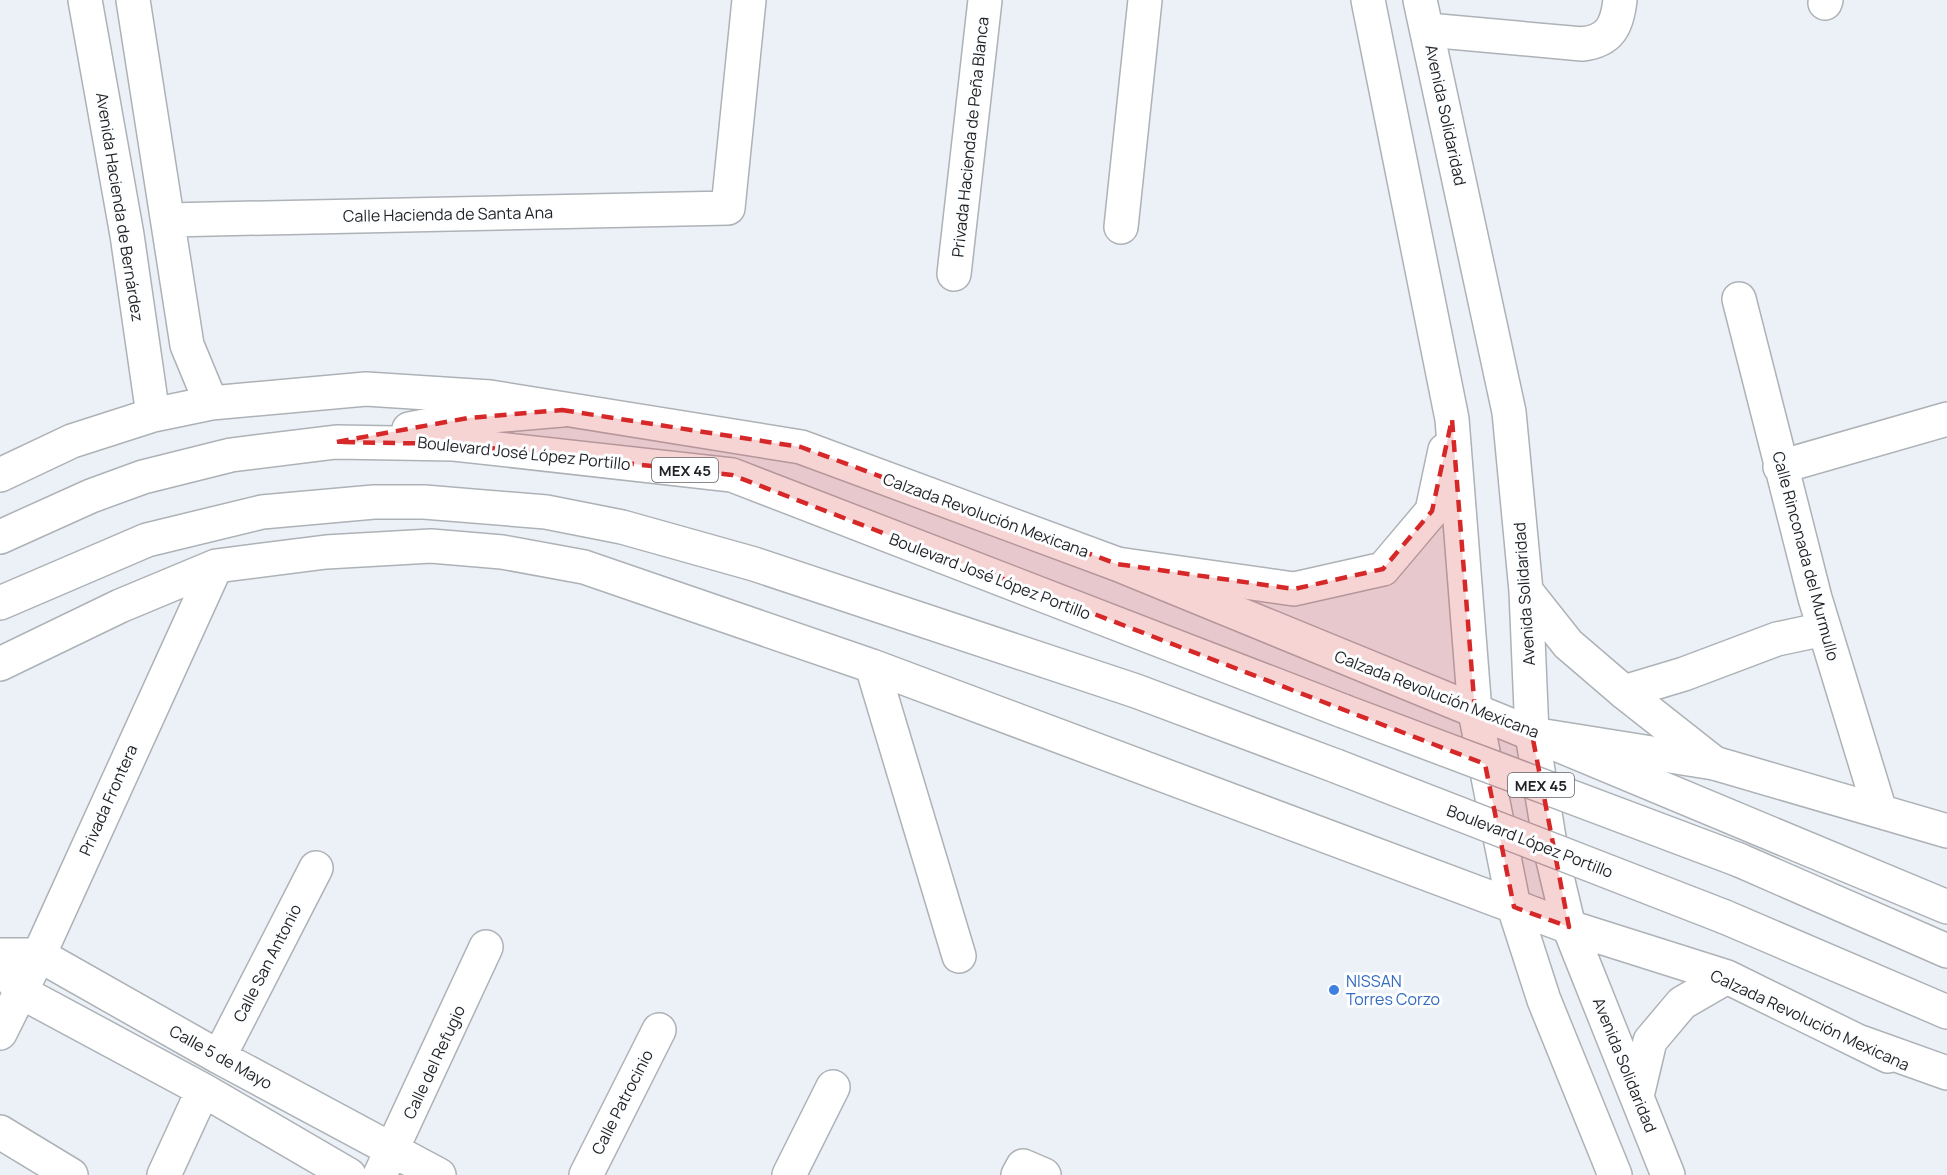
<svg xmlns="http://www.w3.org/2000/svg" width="1947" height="1175" viewBox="0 0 1947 1175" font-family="Manrope,sans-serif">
<rect width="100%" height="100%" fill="#ebf1f6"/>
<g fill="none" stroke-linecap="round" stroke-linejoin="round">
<g stroke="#adb2b7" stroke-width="36">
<path id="minor" d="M85 0 127 235 153 415
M133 0 187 345 211 403
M1825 3 1826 0
M1428 30 1582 44C1610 41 1617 26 1620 0
M168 220 728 208 749 0
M1121 227 1145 0
M954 274 985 0
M1739 299 1815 598 1880 811
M1780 467 1947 419
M0 475 72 441 153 415 211 403 366 389 490 397 801 447 1117 564 1532 734 1714 763 1947 831
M0 664 120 606 216 566 326 552 431 546 502 552 584 567 872 666 1569 927 1727 977 1888 1056
M872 666 959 956
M1624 692 1684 674 1777 639 1824 629
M1514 907 1544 1000 1615 1175
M1569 927 1668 1175
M0 955H39L219 1057 439 1175
M8 974 21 992 203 1090 349 1175
M0 1033 39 955 216 566
M219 1057 316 868
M1637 1096 1650 1041 1682 1003 1727 977
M0 1132 71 1175
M164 1175 203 1090
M380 1175 486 947
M586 1175 659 1030
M789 1175 833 1087
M1018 1175 1023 1166 1044 1175"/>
</g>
<g stroke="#adb2b7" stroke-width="36">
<path id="major" d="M1368 0 1452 419 1475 712 1514 907
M1420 0 1509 412 1526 591 1532 734 1552 856 1569 927
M409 429 468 418 562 410
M0 537 91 496 143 477 231 455 336 442 454 444 732 475 1343 711
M1117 564 1294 589 1383 569 1432 511 1445 450
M1526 591 1568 644 1624 692 1714 763
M0 603 147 540 262 512 374 502H424L546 512 622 527 754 564 1136 691 1336 766
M1532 734 1947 907
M1739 860 1947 951
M1725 917 1947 1012
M1863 1043 1947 1073"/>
</g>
<use href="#minor" stroke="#fff" stroke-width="33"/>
<use href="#major" stroke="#fff" stroke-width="33"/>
<g stroke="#adb2b7" stroke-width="36" stroke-linecap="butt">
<path id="major-bridge" d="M1343 711 1739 860
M1336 766 1725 917"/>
</g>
<use href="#major-bridge" stroke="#fff" stroke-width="33"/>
</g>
<path fill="#d62828" fill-opacity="0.2" stroke="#d62828" stroke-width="4.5" stroke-dasharray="12 8" stroke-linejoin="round" d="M562 410 801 447 1117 564 1294 589 1383 569 1432 511 1452 419 1475 712 1532 734 1569 927 1514 907 1485 764 732 475 454 444 336 442 468 418Z"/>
<circle fill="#3f7fe0" stroke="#fdfeff" stroke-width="2" cx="1334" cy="990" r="6"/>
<g text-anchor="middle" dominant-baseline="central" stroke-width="6" stroke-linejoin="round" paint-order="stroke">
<g fill="#fdfeff" stroke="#626365" stroke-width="1.5">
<rect x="652" y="458" width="66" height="24" rx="4.5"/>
<rect x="1508" y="773" width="66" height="24" rx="4.5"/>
</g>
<g font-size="15" font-weight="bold" fill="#1f2123">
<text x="685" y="470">MEX 45</text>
<text x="1541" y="785">MEX 45</text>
</g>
<g font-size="16" fill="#1f2123" stroke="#fdfeff">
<text transform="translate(1446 115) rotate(78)">Avenida Solidaridad</text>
<text transform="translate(970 137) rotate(-84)">Privada Hacienda de Peña Blanca</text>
<text transform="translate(120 207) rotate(81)">Avenida Hacienda de Bernárdez</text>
<text transform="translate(448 214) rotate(-1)">Calle Hacienda de Santa Ana</text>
<text transform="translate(524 453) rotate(6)">Boulevard José López Portillo</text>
<text transform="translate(986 515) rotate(20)">Calzada Revolución Mexicana</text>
<text transform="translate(1806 556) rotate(75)">Calle Rinconada del Murmullo</text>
<text transform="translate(990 576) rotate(21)">Boulevard José López Portillo</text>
<text transform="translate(1524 594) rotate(-94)">Avenida Solidaridad</text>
<text transform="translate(1437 694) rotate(21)">Calzada Revolución Mexicana</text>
<text transform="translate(108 800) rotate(-66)">Privada Frontera</text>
<text transform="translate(1530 841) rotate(21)">Boulevard López Portillo</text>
<text transform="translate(267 963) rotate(-63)">Calle San Antonio</text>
<text transform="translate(1810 1020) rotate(25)">Calzada Revolución Mexicana</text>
<text transform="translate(221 1057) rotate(29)">Calle 5 de Mayo</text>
<text transform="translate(434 1062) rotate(-65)">Calle del Refugio</text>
<text transform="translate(1625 1065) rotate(68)">Avenida Solidaridad</text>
<text transform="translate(622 1102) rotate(-63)">Calle Patrocinio</text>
</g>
<g font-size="16" fill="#366cbe" stroke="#fdfeff" text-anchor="start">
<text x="1346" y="981">NISSAN<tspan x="1346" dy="18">Torres Corzo</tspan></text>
</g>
</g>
</svg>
